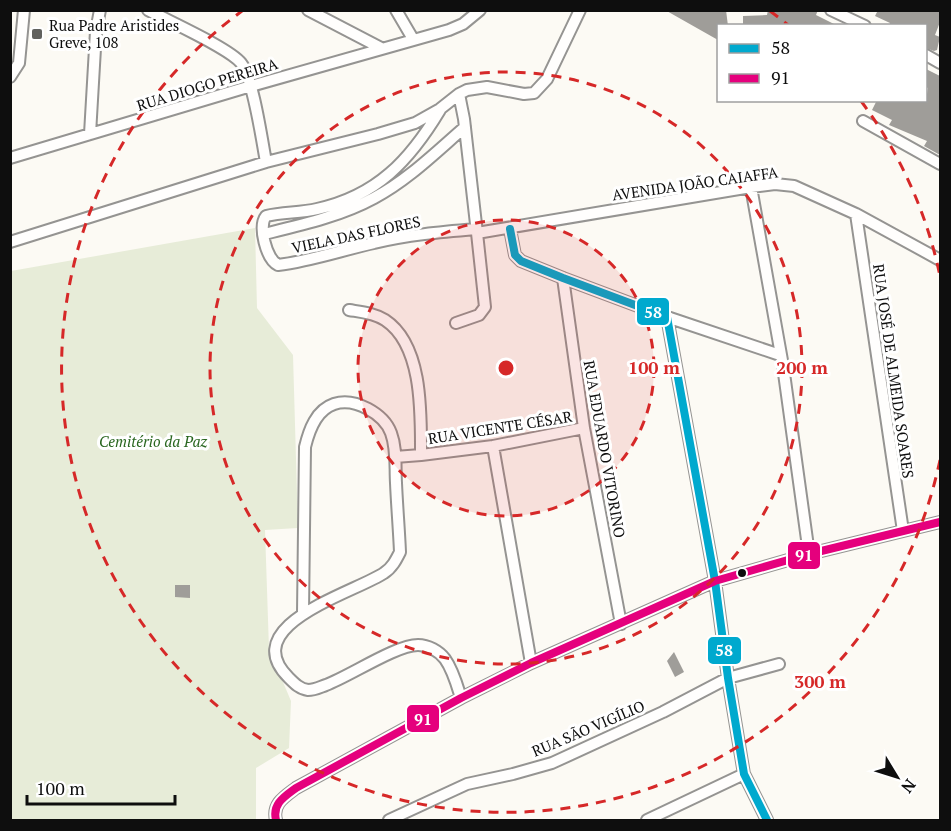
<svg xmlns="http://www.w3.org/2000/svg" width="951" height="831" viewBox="0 0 951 831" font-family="'PT Serif',serif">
<rect width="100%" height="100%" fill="#fcfaf4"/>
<path fill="#e7ecd8" d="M255 228 257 308 293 355 298 528 265 530 269 649 291 701 289 748 256 768V820H11V271Z"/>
<path fill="#9f9d99" d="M665 10H726L728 26H718V40Z
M768 10H818L816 15 838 26H743V16L767 15Z
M878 10H940V22L935 35 940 37 937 50 934 51 926 48V26H889L890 23 875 16Z
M926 69 940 76V155L924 146 927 141 889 125 892 120 872 110 877 100H926L928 88 926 87Z
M175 585H190V598L175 597Z
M674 652 684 672 675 677 667 661Z"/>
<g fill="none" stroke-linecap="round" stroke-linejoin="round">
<g stroke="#959492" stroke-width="14">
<path id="minor" d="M148 10C168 21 229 48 241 63 253 77 262 141 266 162
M308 10 381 48
M396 10 413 39
M831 10 865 26
M926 55 940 63
M10 77 19 63 24 10
M459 94 464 119 477 233 751 187 775 184 794 186 856 214 940 260
M440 110C410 160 377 196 317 209 300 213 283 212 266 216 258 226 266 259 278 265 311 261 342 250 374 243 407 235 441 232 476 229
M863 121 940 164
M90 134 96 31 100 10
M10 158 251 86 449 30 463 24 480 10
M751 187 783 366 809 554
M856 214 903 531
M510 229 515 255 521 261 563 278 667 317 715 581 728 678 744 774 767 820
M264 234C301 225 341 216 374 198 408 180 436 152 465 127
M10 242 266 162 378 134 415 123 440 109 459 94 467 90 487 87 524 94 534 93 547 79 580 10
M563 278 584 428 621 624
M349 310C361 312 374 313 385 320 423 345 421 413 421 455L395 457
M667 317 780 355
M456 323 479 315 485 307 477 233
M493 446 531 663
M421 455 493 446 584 428
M303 613 305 447C309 430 316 410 334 404 355 397 384 414 391 433 397 449 395 467 396 483 397 506 399 529 400 552 396 560 392 568 384 573 354 593 235 625 289 678 295 684 300 689 308 690 315 690 320 687 326 685 350 676 396 645 418 645 428 645 439 651 445 659 453 670 457 685 461 698
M276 820C272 804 284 797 296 788L461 698 531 663 715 581 809 554 940 522
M389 820 467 784 513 774 552 763 663 712 728 678 779 664
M647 820 744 774"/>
</g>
<use href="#minor" stroke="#fffefd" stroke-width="10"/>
<g stroke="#fff" stroke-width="12">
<path id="bus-1" d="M510 229 515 255 521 261 563 278 667 317 715 581 728 678 744 774 767 820"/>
</g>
<g stroke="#fff" stroke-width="12">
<path id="bus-2" d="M276 820C272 804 284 797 296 788L461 698 531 663 715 581 809 554 940 522"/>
</g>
<use href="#bus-1" stroke="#00a9ce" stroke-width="8"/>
<use href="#bus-2" stroke="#e5007d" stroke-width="8"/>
</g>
<circle cx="506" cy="368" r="148" fill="#d62828" fill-opacity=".12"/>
<g fill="none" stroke="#d62828" stroke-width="3" stroke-dasharray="10 8">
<circle cx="506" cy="368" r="148"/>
<circle cx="506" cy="368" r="296"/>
<path d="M940 460A444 444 0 1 1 242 11M770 11A444 444 0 0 1 788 25M861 101A444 444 0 0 1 940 276"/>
</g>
<rect fill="#61615e" stroke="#fff" stroke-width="2" x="31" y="28" width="12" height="12" rx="3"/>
<circle fill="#0e0e0e" stroke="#fff" stroke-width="2" cx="742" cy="573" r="5"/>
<g text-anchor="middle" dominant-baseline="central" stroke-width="6" stroke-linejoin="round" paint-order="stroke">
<g font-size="15" fill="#0e0e0e" stroke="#fff" text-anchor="start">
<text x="49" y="25">Rua Padre Aristides<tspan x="49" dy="17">Greve, 108</tspan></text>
</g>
<g font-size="15" fill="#0e0e0e" stroke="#fff">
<text transform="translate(207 84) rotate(-17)">RUA DIOGO PEREIRA</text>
<text transform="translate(695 183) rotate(-8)">AVENIDA JOÃO CAIAFFA</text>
<text transform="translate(356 234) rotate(-12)">VIELA DAS FLORES</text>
<text transform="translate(894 371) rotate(82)">RUA JOSÉ DE ALMEIDA SOARES</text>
<text transform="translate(500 427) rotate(-9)">RUA VICENTE CÉSAR</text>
<text transform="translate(605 449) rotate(80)">RUA EDUARDO VITORINO</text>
<text transform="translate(588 728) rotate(-23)">RUA SÃO VIGÍLIO</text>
</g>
<g font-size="15" font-style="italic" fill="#29661f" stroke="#fff">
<text x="153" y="441">Cemitério da Paz</text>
</g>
</g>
<circle cx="506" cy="368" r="9" fill="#d62828" stroke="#fff" stroke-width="3"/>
<g font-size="18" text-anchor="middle" font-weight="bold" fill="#d62828" stroke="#fff" stroke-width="6" stroke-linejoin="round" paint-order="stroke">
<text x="654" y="374">100 m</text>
<text x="802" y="374">200 m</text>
<text x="820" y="688">300 m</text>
</g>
<g stroke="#fff" stroke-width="2">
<rect x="636" y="297" width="34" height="29" rx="6" fill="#00a9ce"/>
<rect x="787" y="541" width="34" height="29" rx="6" fill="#e5007d"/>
<rect x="707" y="636" width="35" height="29" rx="6" fill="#00a9ce"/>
<rect x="406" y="704" width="34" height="29" rx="6" fill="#e5007d"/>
</g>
<g font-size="16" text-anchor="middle" font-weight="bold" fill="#fff">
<text x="653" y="318">58</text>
<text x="804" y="561">91</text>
<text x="724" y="656">58</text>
<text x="423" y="725">91</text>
</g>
<rect width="951" height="831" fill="none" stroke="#0e0e0e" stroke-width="24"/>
<rect x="717" y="24" width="210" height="78" fill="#ffffff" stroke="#9f9f9f" stroke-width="1.5"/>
<rect x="729" y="44" width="30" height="9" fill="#00a9ce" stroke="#9f9f9f" stroke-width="1.5"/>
<text x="771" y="54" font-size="18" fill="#0e0e0e">58</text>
<rect x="729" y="74" width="30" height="9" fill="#e5007d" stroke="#9f9f9f" stroke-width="1.5"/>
<text x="771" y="84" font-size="18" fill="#0e0e0e">91</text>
<g transform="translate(897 777) rotate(128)" stroke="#ffffff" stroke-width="4.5" paint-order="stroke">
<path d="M0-4.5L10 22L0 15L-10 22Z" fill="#0e0e0e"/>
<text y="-9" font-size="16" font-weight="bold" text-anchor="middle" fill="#0e0e0e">N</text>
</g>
<path d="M27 795v9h148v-9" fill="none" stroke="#0e0e0e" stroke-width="3"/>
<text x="36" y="795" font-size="18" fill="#0e0e0e" stroke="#ffffff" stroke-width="4.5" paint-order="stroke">100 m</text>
</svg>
